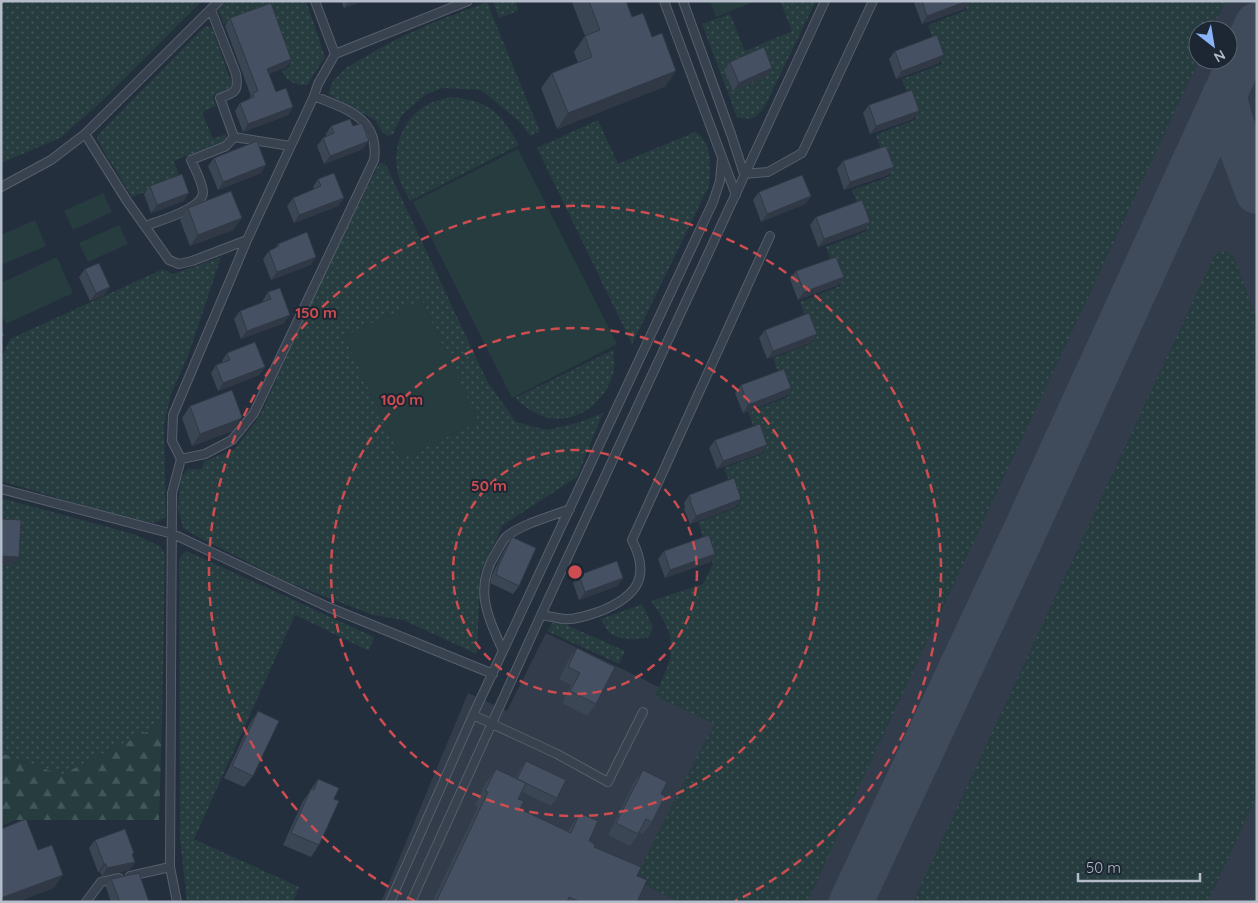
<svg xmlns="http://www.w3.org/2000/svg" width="1258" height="903" viewBox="0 0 1258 903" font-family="Quicksand,sans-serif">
<defs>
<pattern id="grass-dots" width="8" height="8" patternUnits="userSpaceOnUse" patternTransform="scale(1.25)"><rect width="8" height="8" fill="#263c3f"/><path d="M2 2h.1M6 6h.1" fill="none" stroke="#435659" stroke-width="1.8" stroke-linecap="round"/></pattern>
<pattern id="forest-firs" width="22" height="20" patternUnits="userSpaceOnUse" patternTransform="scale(1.25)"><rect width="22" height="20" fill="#263c3f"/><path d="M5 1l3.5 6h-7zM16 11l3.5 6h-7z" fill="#435659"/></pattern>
</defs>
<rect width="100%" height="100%" fill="#242f3e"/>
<path fill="#323c4b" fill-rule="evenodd" d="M1120 1H1257V902H381L468 693 507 711 546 633 643 679 770 744ZM1198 30H1228V60H1198Z"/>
<path fill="url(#grass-dots)" d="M1 1H202L101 102 60 138 1 163Z
M227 1H306L325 57 307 85C295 85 287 82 282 71L290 67 267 8 224 24 218 10Z
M515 1 518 11 499 18 493 2Z
M780 1H816L766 104C757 118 753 121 737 117L702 24 730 14 745 51 792 31Z
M964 1H1226L1212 30H1198L1199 60 855 796 808 902H679L634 880 714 724 655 696C675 652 680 642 651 601L703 584 713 564 698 522 739 507 724 468 764 453 748 412 788 397 773 358 814 342 800 302 840 286 826 247 867 231 852 190 891 176 876 135 916 119 902 79 942 64 928 25 967 10Z
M487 2 540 132 530 136 520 122 481 90 442 88 425 95 402 115 393 134 388 136 381 131 375 120 328 94 333 81 347 67 395 40 432 23Z
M209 26 212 28 232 84 230 90 213 96 216 106 202 112 213 139 226 134 227 140 174 161 180 178 132 197 97 140 98 135 204 27Z
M451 97C491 101 499 112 519 145L410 201C405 191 398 180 397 169 393 142 407 112 433 102 438 100 445 99 451 97Z
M598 120 618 164 695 132C713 141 711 169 709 186L632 344 537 148Z
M381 163 386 165 487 381 516 422 547 430 580 422 603 413 577 477 503 525 480 573 477 654 403 620 373 615 287 582 196 536 183 528 178 509 180 479 188 469H202L204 461 235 449 261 414 316 290 379 164Z
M1225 251 1234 257 1257 319V796L1208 902H913L1213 258 1218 252Z
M221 257 188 356 171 394 164 425 166 517 155 523 125 518 1 481V358L10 339 163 269 173 274Z
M613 350C613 356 615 363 614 369 609 400 577 426 545 417 533 413 525 407 515 398Z
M1 498 134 534 160 546 165 554 162 724 61 775 1 753Z
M187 551 374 637 369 651 295 615 194 839 299 887 293 902H187L180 838 179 561 182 554Z
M642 604 653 627 649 637C637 640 621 641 610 633 606 629 603 623 601 619Z
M558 621 625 651 619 664 547 631 552 623Z"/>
<path fill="url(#forest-firs)" d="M162 724 159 820H15L1 826V753L61 775Z"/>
<path fill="#263c3f" d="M710 1H756L716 17Z
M518 149 617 344 512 398 413 202Z
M103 193 112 212 73 230 64 211Z
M35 220 46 246 1 265V235Z
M119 225 128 244 88 262 79 243Z
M57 257 73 293 6 324 1 314V283Z
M422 300 479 422 401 459 344 336Z"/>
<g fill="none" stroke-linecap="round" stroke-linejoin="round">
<path stroke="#3f4a5a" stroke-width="44" d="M1224 95 1232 124 1257 192
M851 902 1029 522 1257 24"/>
<g stroke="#565f6c" stroke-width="10">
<path id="lane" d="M315 1 335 54
M664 1 736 195
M683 1 732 137 744 174 768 172 802 153 873 1
M85 134 127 201 169 260 179 264 192 261 247 240
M234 137 290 146
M1 187 51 160 85 134 219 1
M145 226C159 221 202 209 203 193 203 183 195 169 191 160L226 146 234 137 220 98C235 93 239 91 236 74L211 10
M181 459 205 454 232 440 254 413 374 160C380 118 346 109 314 96
M1 489 173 534 328 607 493 674
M541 615C548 616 556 618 564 619 576 620 589 615 601 611 637 596 651 577 632 540L770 236
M503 651C488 617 473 588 496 553 499 548 502 541 506 537 521 524 552 516 570 509
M473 715 557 754 608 782 643 712
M130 876 170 867
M86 902 101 882 119 878
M177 902 170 867 172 493 181 459 172 441 173 415 247 240 314 96 318 84 335 54 468 1
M390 902 473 715 713 202 720 181 722 159
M411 902 541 615 825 1"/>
</g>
<use href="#lane" stroke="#38414e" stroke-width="8"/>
</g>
<path fill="#3b4654" d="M341 1H362L344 8Z
M573 1H626L632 17 666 86 557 129 541 88 552 73 578 63 574 52 585 36 572 2Z
M916 1H969L964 9 922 24 914 3Z
M230 18 291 59 286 67 269 74 276 92 293 107 288 115 243 132 235 111 240 103 248 100 251 96 225 26Z
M895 51 939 63 896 79 889 59Z
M730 62 772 68 767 76 733 91 724 70Z
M869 105 913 119 870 134 863 113Z
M331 126H353L363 149 324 164 317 146 323 138 326 136V134Z
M214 158 261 173 218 190 208 166Z
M843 161 894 167 888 175 844 190 837 169Z
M318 179 338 206 294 223 287 206 293 198 314 189 313 187Z
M150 186 184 201 151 213 144 194Z
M759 192 811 196 805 204 761 222 753 200Z
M188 208 242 218 233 230 190 246 180 220Z
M816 217 870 222 864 230 818 247 810 225Z
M278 244 316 257 310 265 271 280 263 259 269 251 275 248Z
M85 269 104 295 90 301 79 277Z
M796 271 838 285 798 300 790 279Z
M268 292 284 323 241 339 234 319 240 311 263 302V300Z
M765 330 817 334 812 342 767 359 759 338Z
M227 353 265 367 259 375 218 391 211 373 216 365 222 363V361Z
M741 385 786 396 743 413 735 393Z
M190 406 242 417 232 431 192 446 182 418Z
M715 440 762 453 717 469 709 448Z
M689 495 736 507 690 524 684 509 685 507 684 503Z
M512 537 519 586 513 594 490 583 492 575 507 545Z
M664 551 715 554 710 562 665 578 658 559Z
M579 575 623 578 617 586 579 600 573 583Z
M577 648 596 704 587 716 562 703 571 685 559 679 569 659Z
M258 711 253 776 244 787 224 778 250 723Z
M526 761 557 798 551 806 522 792 518 799 520 809 568 831 580 813 589 841 594 847 637 876V902H432L478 807 475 806 485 784 496 769 516 778 520 769Z
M643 770 661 794 652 822 643 834 640 832 630 846 608 835 634 782Z
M318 779 334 799 319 845 311 857 283 845 303 801Z
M95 840 132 855 135 862 129 870 102 876 100 872H98L89 848Z
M111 879 149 902H111L106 887Z"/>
<path fill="#303945" d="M349 1H362L344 8Z
M967 1H969L964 9 922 24 927 16Z
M944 55 939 63 896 79 902 71Z
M291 59 286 67 261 77 267 69Z
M772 68 767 76 733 91 739 83Z
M676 71 666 86 557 129 568 113Z
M293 107 288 115 243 132 248 124Z
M919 111 913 119 870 134 876 126Z
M369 141 363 149 324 164 330 156Z
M266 165 261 173 218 190 223 182Z
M894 167 888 175 844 190 850 182Z
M189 193 184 201 151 213 157 205Z
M811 196 805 204 761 222 767 214Z
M344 198 338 206 294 223 299 215Z
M242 218 233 230 190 246 198 235Z
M870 222 864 230 818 247 824 239Z
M316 257 310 265 271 280 277 272Z
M844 277 838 285 798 300 804 292Z
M110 287 104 295 90 301 96 293Z
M290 315 284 323 241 339 247 331Z
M817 334 812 342 767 359 773 351Z
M265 367 259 375 218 391 223 383Z
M791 388 786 396 743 413 748 405Z
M242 417 232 431 192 446 200 434Z
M767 445 762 453 717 469 723 461Z
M741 499 736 507 690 524 696 516Z
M715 554 710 562 665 578 670 570Z
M1 556 19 557 13 565H1Z
M623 578 617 586 579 600 585 592Z
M135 862 129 870 102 876 107 868Z
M104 864H106L100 872H98Z
M63 875 54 888 18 902H1V898Z"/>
<path fill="#455162" stroke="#303945" d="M589 1H626L632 17 643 13 652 37 662 33 676 71 568 113 552 73 592 57 585 36 600 30Z
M922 1H967L927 16Z
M271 3 291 59 267 69 276 92 286 88 293 107 248 124 240 103 254 97 253 93 258 91 230 18Z
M937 35 944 55 902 71 895 51Z
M764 47 772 68 739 83 730 62Z
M912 90 919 111 876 126 869 105Z
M350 119 353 126 362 123 369 141 330 156 323 138 334 133 331 126Z
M257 141 266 165 223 182 214 158Z
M886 146 894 167 850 182 843 161Z
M334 173 344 198 299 215 293 198 321 186 318 179Z
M182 174 189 193 157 205 150 186Z
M802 175 811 196 767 214 759 192Z
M231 191 242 218 198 235 188 208Z
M862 200 870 222 824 239 816 217Z
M307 232 316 257 277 272 269 251 279 246 278 244Z
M836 257 844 277 804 292 796 271Z
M99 263 110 287 96 293 85 269Z
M280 288 290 315 247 331 240 311 271 299 268 292Z
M809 313 817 334 773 351 765 330Z
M1 330 4 335 1 338Z
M255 342 265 367 223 383 216 365 230 360 227 353Z
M784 369 791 388 748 405 741 385Z
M232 390 242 417 240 419 200 434 190 406Z
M760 424 767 445 723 461 715 440Z
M734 478 741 499 696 516 690 501 691 500 689 495Z
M1 519 21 520 19 557 1 556Z
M709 535 715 554 670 570 664 551Z
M512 537 536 548 519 586 496 575 498 567Z
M617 561 623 578 585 592 579 575Z
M577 648 615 667 596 704 570 691 580 673 568 667Z
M258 711 279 721 253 776 232 766Z
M526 761 566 780 557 798 517 779Z
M496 769 526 783 518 799 524 801 520 809 571 833 580 813 598 821 589 841 595 844 594 847 641 867 637 876 647 880 637 902H580L569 897 567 902H436L488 792 485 791Z
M643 770 667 782 661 794 665 796 652 822 646 819 638 834 616 823Z
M318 779 339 788 334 799 339 801 319 845 291 833 311 789 314 790Z
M26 819 38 850 52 845 63 875 1 898V829Z
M125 829 134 853 132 854 135 862 107 868 106 864H104L95 840Z
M139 873 149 902H120L111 879Z"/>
<g fill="none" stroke="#ce4d50" stroke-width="2.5" stroke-dasharray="9 6">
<circle cx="575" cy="572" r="122"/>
<circle cx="575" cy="572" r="244"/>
<path d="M415 901A366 366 0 1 1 735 901"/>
</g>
<circle cx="575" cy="572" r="8" fill="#ce4d50" stroke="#1d2633" stroke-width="2.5"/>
<g font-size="15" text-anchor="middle" font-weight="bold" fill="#ce4d50" stroke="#1d2633" stroke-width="4" stroke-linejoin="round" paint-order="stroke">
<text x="316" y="318">150 m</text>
<text x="402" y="405">100 m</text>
<text x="489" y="491">50 m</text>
</g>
<rect width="1258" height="903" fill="none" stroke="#b4bcc9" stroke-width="5"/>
<g transform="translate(1213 45) rotate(149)"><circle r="24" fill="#1d2633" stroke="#59626f"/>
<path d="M0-4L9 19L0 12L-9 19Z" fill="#8ab4f8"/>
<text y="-8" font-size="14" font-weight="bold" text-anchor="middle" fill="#b4bcc9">N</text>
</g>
<path d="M1078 873v8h122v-8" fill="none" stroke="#b4bcc9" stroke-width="2.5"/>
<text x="1086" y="873" font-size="15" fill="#b4bcc9" stroke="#1d2633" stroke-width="4" paint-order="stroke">50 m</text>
</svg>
